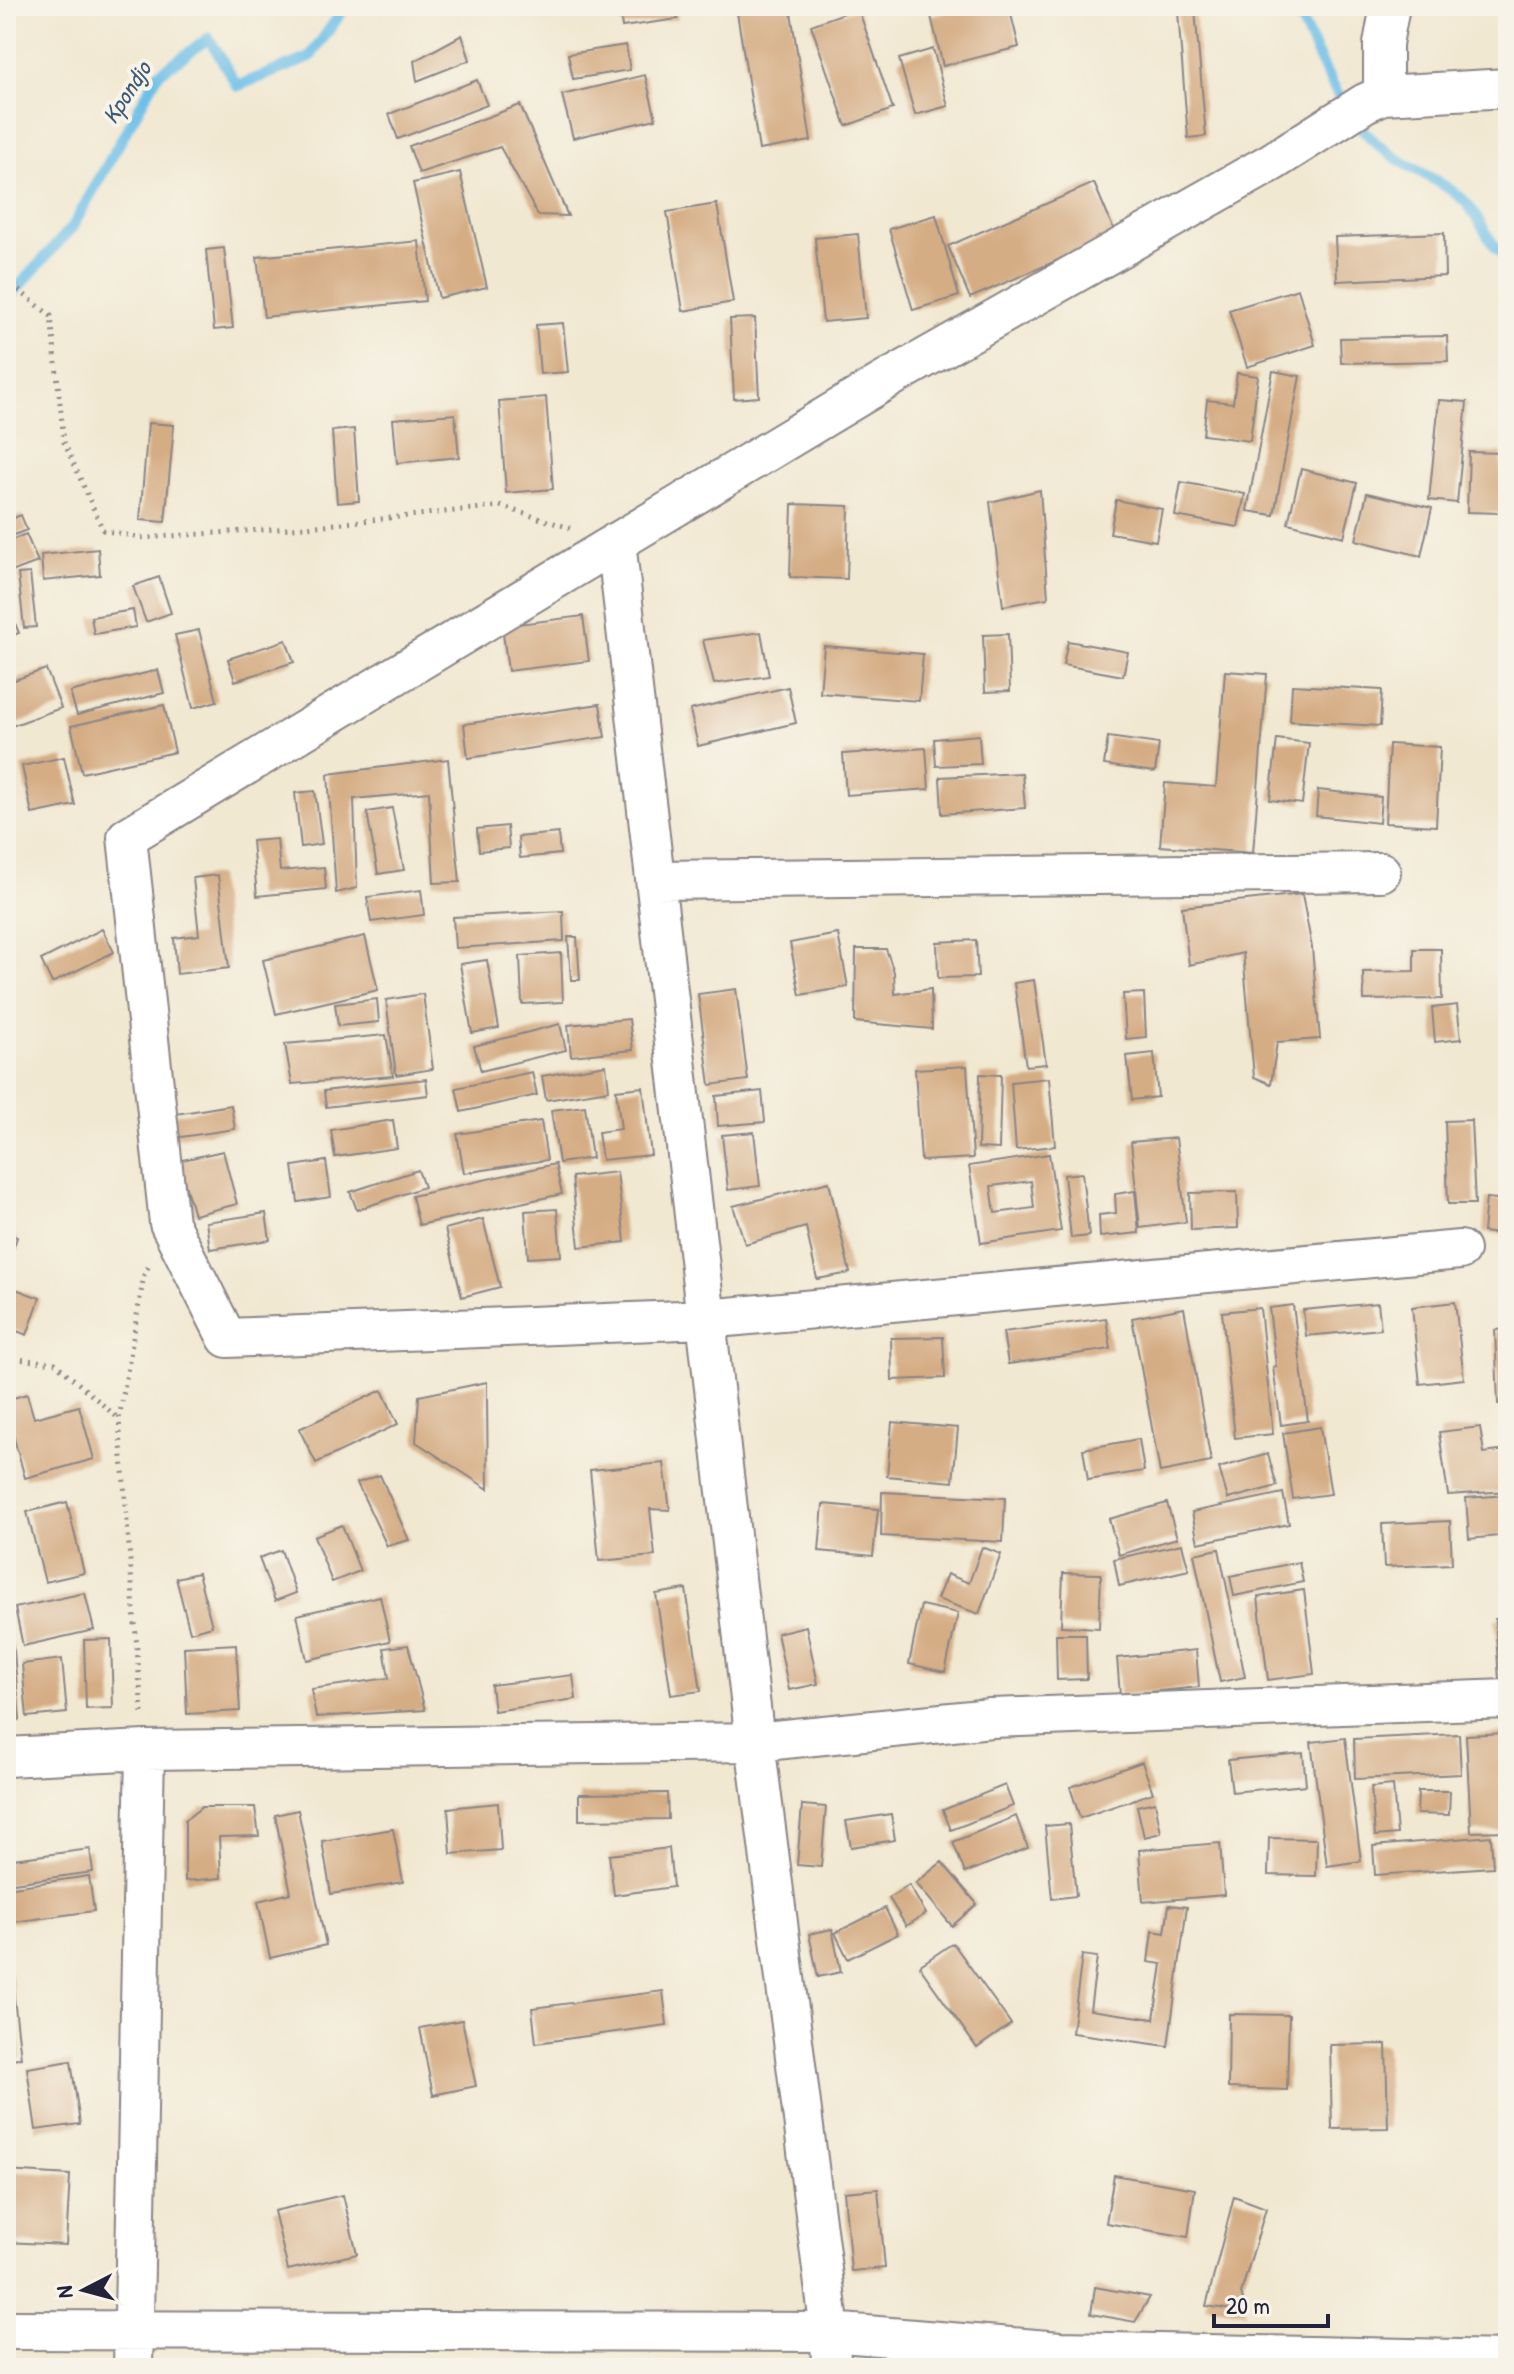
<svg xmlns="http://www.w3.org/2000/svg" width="1514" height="2374" viewBox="0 0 1514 2374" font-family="'Patrick Hand',sans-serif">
<rect width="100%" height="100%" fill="#f7f3e8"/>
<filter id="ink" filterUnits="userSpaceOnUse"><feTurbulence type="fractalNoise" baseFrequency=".0125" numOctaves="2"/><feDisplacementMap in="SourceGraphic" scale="16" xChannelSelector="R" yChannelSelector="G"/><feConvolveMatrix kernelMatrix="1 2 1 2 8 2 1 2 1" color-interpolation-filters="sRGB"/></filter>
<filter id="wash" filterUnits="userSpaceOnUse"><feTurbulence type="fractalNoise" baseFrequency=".006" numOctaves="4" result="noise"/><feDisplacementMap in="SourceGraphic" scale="32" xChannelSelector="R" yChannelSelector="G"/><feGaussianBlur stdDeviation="1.8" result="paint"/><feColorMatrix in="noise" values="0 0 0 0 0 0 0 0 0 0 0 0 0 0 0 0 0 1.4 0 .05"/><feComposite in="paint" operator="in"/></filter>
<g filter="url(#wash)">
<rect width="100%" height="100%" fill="#f1e8d1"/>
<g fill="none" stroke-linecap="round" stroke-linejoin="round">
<path stroke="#6cbfe8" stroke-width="11" d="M1294 6C1318 52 1336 107 1376 143 1400 165 1434 176 1459 196 1479 212 1486 243 1508 259
M6 301 73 226 158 74 209 38 237 86 309 58 346 6"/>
</g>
<g id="blocks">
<path fill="#d5ad85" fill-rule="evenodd" d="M619 6H676L678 19 622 27Z
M736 6H790L811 141 759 150Z
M970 6H1009L1019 47 943 66 931 16Z
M858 8 893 109 846 126 811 25Z
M1195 10 1206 136 1188 138 1178 12Z
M462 35 470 60 417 81 414 61Z
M626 45 630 70 573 79 568 54Z
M933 49 948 106 915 115 899 59Z
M645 75 656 119 573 138 562 95Z
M477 80 487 105 398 139 389 114Z
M520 105 568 216 538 215 500 147 419 173 409 146Z
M460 172 487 287 439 298 413 183Z
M1094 183 1116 235 970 298 948 246Z
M717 204 733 302 683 311 667 212Z
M936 215 959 296 913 310 889 229Z
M1444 233 1445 276 1337 281 1335 237Z
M858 234 866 318 823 322 815 238Z
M419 241 425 301 264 317 257 257Z
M224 248 233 328 214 330 206 250Z
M1298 289 1315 345 1247 367 1229 310Z
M755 318 759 397 734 399 730 319Z
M563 323 568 372 540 374 536 325Z
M1447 336 1448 361 1341 363 1340 338Z
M1273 371 1300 376 1274 515 1247 511Z
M1237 373 1258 376 1250 441 1203 435 1207 400 1233 403Z
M546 397 553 489 506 493 499 401Z
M1439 400 1467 402 1457 503 1429 500Z
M455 414 459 457 397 463 393 419Z
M148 423 174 425 165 522 140 520Z
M354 429 359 501 337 503 332 431Z
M1469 452 1502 453 1500 513 1467 512Z
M1301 469 1357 483 1344 537 1288 523Z
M1181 482 1245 494 1238 527 1175 516Z
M1040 490 1048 598 1003 606 990 502Z
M1367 493 1432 508 1421 556 1356 540Z
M1116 500 1162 509 1156 541 1110 533Z
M792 504 849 506 847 579 790 577Z
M21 515 27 530 6 538V521Z
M26 534 38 562 6 574V542Z
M98 549 100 575 43 581 41 555Z
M30 573 36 627 24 628 18 574Z
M159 577 171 613 146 622 133 586Z
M6 601 19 633 6 638Z
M133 610 136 627 94 634 91 617Z
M583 616 589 661 508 671 502 626Z
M199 630 217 701 193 708 175 635Z
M761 632 769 676 714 684 703 640Z
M1008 634 1010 691 985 692 983 635Z
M286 640 294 662 235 681 228 659Z
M1068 641 1128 652 1123 676 1063 665Z
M824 646 923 654 919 701 820 693Z
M46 669 61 708 6 728V683Z
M158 670 164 693 77 715 70 692Z
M1225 671 1267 674 1253 853 1160 846 1165 783 1216 787Z
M1292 685 1382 690 1380 726 1290 721Z
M788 687 796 723 698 746 690 710Z
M600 704 605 737 468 758 464 724Z
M164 705 175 752 82 773 71 726Z
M979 735 981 764 936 766 934 739Z
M1108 737 1159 744 1155 772 1104 765Z
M1277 739 1309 743 1302 804 1270 800Z
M1389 744 1440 747 1436 826 1385 823Z
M926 748 929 789 846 795 843 754Z
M64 757 75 805 32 814 22 766Z
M448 759 460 882 434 883 429 792 354 799 357 888 336 893 328 774Z
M1022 773 1025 808 942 814 940 777Z
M1318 790 1381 797 1379 823 1316 816Z
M315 791 322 844 301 847 295 793Z
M392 808 404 870 378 874 367 812Z
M507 826 509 848 479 851 477 829Z
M558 833 560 854 520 858 518 837Z
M277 839 280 871 324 867 326 889 257 896 252 841Z
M218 875 229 968 177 974 174 938 199 935 193 878Z
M421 890 424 915 371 922 367 897Z
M1302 894 1312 948 1320 1039 1277 1042 1271 1084 1254 1077 1243 953 1189 965 1182 907Z
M563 911 564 941 455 948 453 917Z
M102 929 114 952 52 983 41 960Z
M838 934 848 987 800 995 790 943Z
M365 936 378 990 276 1014 263 960Z
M568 937H577L580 980H571Z
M976 940 978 977 938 978 937 942Z
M856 949H886L894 972 895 994 931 989 932 1029 855 1022Z
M1414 949H1441L1442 999 1364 1000 1363 972 1414 971Z
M561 953 563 1002 522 1004 520 956Z
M487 960 499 1028 472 1033 460 964Z
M1034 980 1046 1064 1026 1066 1014 983Z
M736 989 748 1080 710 1085 698 994Z
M1144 993 1146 1037 1126 1039 1123 994Z
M423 994 433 1069 396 1075 386 1000Z
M377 999 379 1022 338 1026 335 1004Z
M1457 1005 1461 1039 1435 1042 1432 1008Z
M629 1019 633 1050 571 1056 568 1025Z
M560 1024 566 1050 481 1071 474 1046Z
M386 1035 393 1076 292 1084 285 1044Z
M1154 1053 1158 1097 1132 1100 1127 1056Z
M606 1065 609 1090 546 1100 542 1076Z
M967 1066 973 1158 921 1161 915 1069Z
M532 1072 537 1095 461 1112 456 1088Z
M980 1074 1001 1075 999 1149 978 1148Z
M1049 1078 1055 1146 1016 1150 1011 1082Z
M426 1079 428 1095 326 1107 324 1091Z
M643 1087 651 1155 602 1160 598 1132 621 1129 616 1090Z
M762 1091 765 1122 718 1126 716 1096Z
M231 1105 235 1129 174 1138 170 1115Z
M585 1106 592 1158 559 1163 551 1110Z
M393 1120 397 1148 335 1157 331 1130Z
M1471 1120 1475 1204H1448L1445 1121Z
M541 1121 547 1160 464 1173 457 1134Z
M754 1132 760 1186 728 1190 722 1135Z
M1176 1138 1186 1222 1140 1228 1131 1142Z
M223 1151 237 1204 194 1215 178 1161Z
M1049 1154 1061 1231 981 1243 969 1166ZM1031 1181 1034 1208 995 1213 991 1186Z
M326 1161 331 1197 298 1202 293 1166Z
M555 1164 562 1194 419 1225 412 1196Z
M418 1170 424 1187 357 1210 350 1192Z
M617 1172 625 1242 579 1247 572 1177Z
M1082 1173 1089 1236 1071 1238 1064 1175Z
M829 1182 850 1273 817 1279 806 1227 745 1244 733 1206Z
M1135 1191 1139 1233 1100 1237 1099 1215 1116 1213 1115 1194Z
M1237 1192 1238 1228 1191 1230 1190 1193Z
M1486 1198 1508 1200V1235L1483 1232Z
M557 1209 561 1256 528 1258 525 1211Z
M266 1213 270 1240 210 1249 206 1222Z
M483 1219 500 1287 462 1297 445 1229Z
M6 1233 17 1237 11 1256 6 1255Z
M6 1264 12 1266 7 1284H6Z
M13 1288 40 1298 27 1335 6 1327V1307Z
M1455 1302 1464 1379 1420 1384 1412 1307Z
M1378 1303 1381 1329 1306 1336 1303 1310Z
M1293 1305 1308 1421 1281 1425 1273 1367 1276 1366 1269 1308Z
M1184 1308 1211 1462 1160 1472 1132 1318Z
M1260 1308 1273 1434 1235 1438 1222 1312Z
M1106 1318 1111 1349 1008 1364 1003 1332Z
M1508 1329V1403L1498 1404 1495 1330Z
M943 1337 945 1378 892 1380 891 1338Z
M487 1382V1400L488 1489 416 1442 419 1396Z
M382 1390 398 1424 316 1463 299 1429Z
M27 1394 34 1418 79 1406 94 1459 25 1478 6 1409V1400Z
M892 1422 958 1428 953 1482 887 1476Z
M1320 1427 1331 1494 1293 1499 1283 1433Z
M1480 1427 1484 1453 1508 1450V1491L1448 1495 1439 1432Z
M1139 1439 1144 1471 1088 1480 1083 1449Z
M1268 1454 1277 1486 1228 1499 1219 1468Z
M664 1463 670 1510 650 1509 655 1556 599 1561 590 1470Z
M380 1475 409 1540 387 1546 357 1483Z
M882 1492 1005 1498 1003 1542 881 1536Z
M1283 1493 1289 1524 1198 1543 1192 1512Z
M1508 1495V1535L1469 1539 1466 1498Z
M67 1502 84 1573 45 1582 27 1512Z
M1167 1503 1177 1538 1119 1555 1109 1519Z
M823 1504 878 1509 873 1556 819 1551Z
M1450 1521 1452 1564 1384 1567 1382 1524Z
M342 1525 360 1571 332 1582 314 1536Z
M1182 1544 1189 1570 1119 1586 1114 1559Z
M982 1547 1001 1554 979 1614 937 1599 947 1574 969 1583Z
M1219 1549 1245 1677 1220 1682 1194 1554Z
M281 1550 296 1593 275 1601 259 1558Z
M1299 1562 1303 1582 1234 1596 1230 1576Z
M198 1573 212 1626 190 1632 176 1578Z
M1063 1573 1101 1574 1099 1628 1061 1626Z
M686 1589 701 1691 671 1695 656 1594Z
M1304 1590 1314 1674 1268 1680 1258 1597Z
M85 1593 94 1630 23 1646 15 1608Z
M380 1596 390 1641 307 1660 297 1615Z
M921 1605 958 1613 945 1672 909 1664Z
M6 1618 14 1652 20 1720 6 1721Z
M1508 1618V1679L1499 1680 1495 1619Z
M806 1626 818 1684 789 1690 777 1633Z
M1056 1634H1086L1087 1679 1057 1680Z
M111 1639 113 1708 86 1709 84 1640Z
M236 1644 240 1711 187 1714 184 1647Z
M408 1645 425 1710 316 1717 311 1689 389 1678 384 1648Z
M1196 1650 1199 1687 1120 1695 1117 1658Z
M62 1659 67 1713 27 1717 22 1664Z
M573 1675 576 1699 494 1711 491 1685Z
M1507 1733 1508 1831 1471 1832 1466 1735Z
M1459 1734 1461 1774 1355 1779 1354 1739Z
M1345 1738 1361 1861 1327 1866 1311 1742Z
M1303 1753 1306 1785 1232 1792 1228 1760Z
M1142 1762 1153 1793 1080 1818 1070 1787Z
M1005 1785 1013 1806 951 1830 943 1810Z
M1393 1785 1397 1834 1375 1836 1371 1787Z
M1418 1791H1450L1449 1815 1417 1814Z
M667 1793 668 1819 579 1820V1794Z
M1155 1802 1161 1833 1144 1837 1137 1806Z
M498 1803 501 1850 451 1854 448 1808Z
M802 1805 826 1807 821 1867 797 1865Z
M202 1807H255L259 1836 219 1837 221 1878 185 1881V1820Z
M298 1810 326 1945 270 1958 258 1901 291 1893 275 1815Z
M891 1814 895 1840 851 1847 846 1821Z
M1016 1816 1028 1848 965 1873 953 1842Z
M1069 1824 1076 1896 1052 1899 1045 1826Z
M393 1829 403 1882 331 1894 322 1841Z
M1491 1836 1493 1867 1375 1875 1373 1846Z
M1269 1838 1317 1839 1316 1876 1268 1875Z
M1220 1843 1224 1895 1143 1902 1139 1850Z
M669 1848 673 1887 614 1895 609 1855Z
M90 1849 93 1872 6 1884V1860Z
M942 1862 977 1904 952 1926 916 1883Z
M89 1876 94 1911 6 1923V1888Z
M909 1885 926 1914 906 1926 889 1898Z
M1169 1905 1187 1907 1168 2046 1072 2033 1082 1955 1097 1957 1090 2010 1154 2019 1162 1964 1148 1962 1152 1931 1165 1933Z
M885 1908 898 1934 848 1959 835 1933Z
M832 1929 841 1972 818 1977 809 1934Z
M953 1943 1011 2024 977 2048 919 1966Z
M6 1972H11L21 2058 6 2059Z
M663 1991 667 2025 536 2043 532 2008Z
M1229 2014 1289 2015 1287 2090 1228 2088Z
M462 2020 476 2086 433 2095 420 2028Z
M1386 2044 1388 2128 1332 2129 1330 2045Z
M71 2061 80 2124 36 2130 27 2068Z
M6 2171 70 2175 66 2245 6 2242Z
M1114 2175 1195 2189 1188 2237 1106 2223Z
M878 2189 885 2268 851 2271 844 2192Z
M343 2195 357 2254 288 2270 274 2211Z
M1234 2196 1266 2208 1241 2293 1246 2312 1206 2306Z
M1095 2287 1150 2297 1135 2322 1091 2314Z"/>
</g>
</g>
<g filter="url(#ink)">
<use href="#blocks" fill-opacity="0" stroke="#8a8586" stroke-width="2"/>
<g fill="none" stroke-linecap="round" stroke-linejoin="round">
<g stroke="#8a8586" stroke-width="42">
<path id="minor" d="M1383 95V44L1390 6
M616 542 755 1742 830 2332 831 2368
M655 880 1381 872
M1460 1250 706 1319 227 1338 169 1223 127 837 883 382 1272 162 1365 103 1383 95 1508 88
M6 1757 145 1750 755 1742 991 1718 1508 1699
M6 2330 830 2332 1060 2351 1508 2360
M133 2368 145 1750"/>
</g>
<path stroke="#8a8586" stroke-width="5" stroke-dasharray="2 6" stroke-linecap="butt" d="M6 280 51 316 64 442 103 530 141 538 307 527 500 506 570 528
M6 1358 55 1363 118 1418
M142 1713 119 1419 144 1275 148 1267"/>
<use href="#minor" stroke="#fff" stroke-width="38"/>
</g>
</g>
<g text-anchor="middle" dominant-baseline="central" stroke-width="8" stroke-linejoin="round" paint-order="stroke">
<g font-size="24" font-style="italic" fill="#3c5978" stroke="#f7f3e8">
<text transform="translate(126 92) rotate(-57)">Kpondjo</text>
</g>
</g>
<rect width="1514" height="2374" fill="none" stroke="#f7f3e8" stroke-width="32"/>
<g transform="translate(84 2290) rotate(264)" stroke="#f7f3e8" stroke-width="6" paint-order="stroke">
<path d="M0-6L14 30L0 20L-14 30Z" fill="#22223b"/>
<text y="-12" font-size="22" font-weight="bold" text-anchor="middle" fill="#22223b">N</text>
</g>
<path d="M1214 2314v12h114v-12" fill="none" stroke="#22223b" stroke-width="4"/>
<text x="1226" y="2314" font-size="24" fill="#22223b" stroke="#f7f3e8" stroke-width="6" paint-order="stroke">20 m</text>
</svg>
